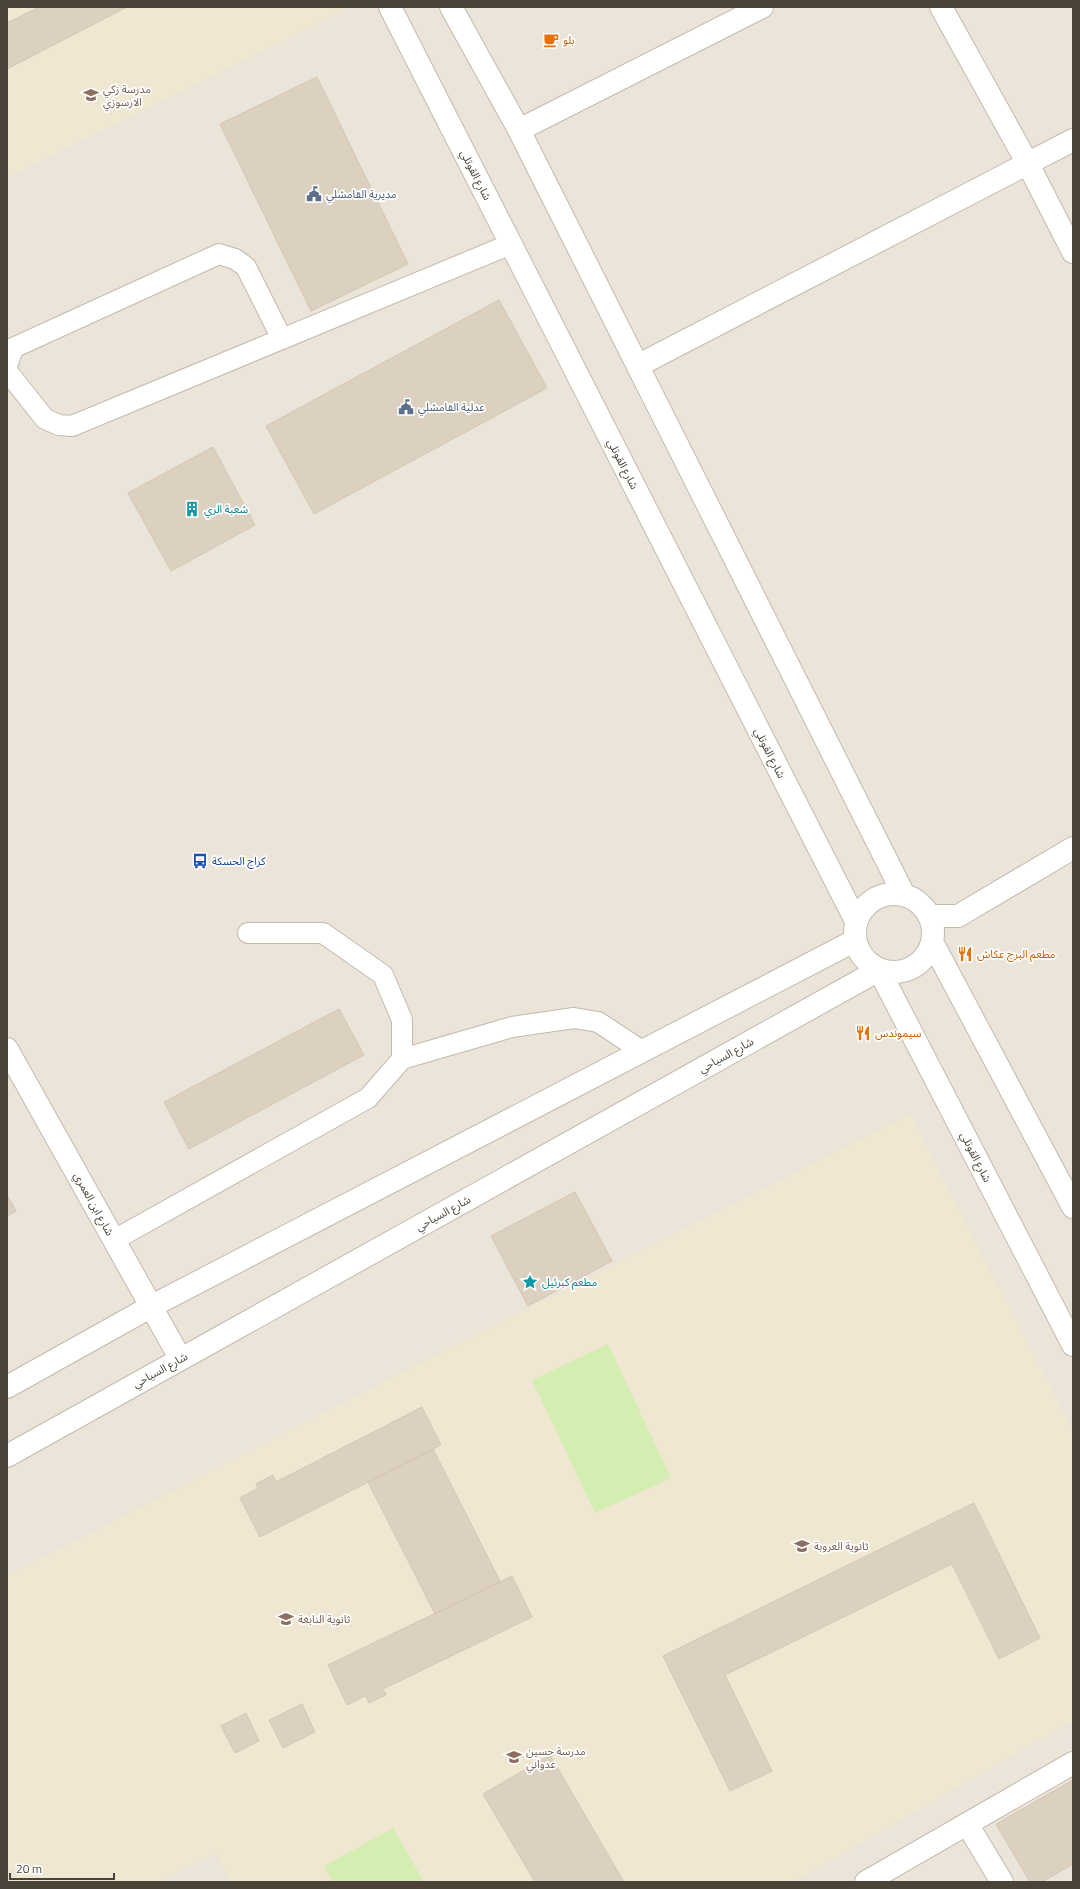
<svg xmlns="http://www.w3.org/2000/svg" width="1080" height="1889" viewBox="0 0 1080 1889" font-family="'Titillium Web','Noto Sans Arabic',sans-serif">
<rect width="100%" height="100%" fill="#f6f2ea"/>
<path fill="#ebe4d8" d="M7 7H1073V1882H7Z"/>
<path fill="#f0e7d3" d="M7 7H342L345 11 7 178Z
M910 1114 1073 1431V1721L794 1882H231L215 1853 158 1882H17L7 1863V1576L442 1352Z"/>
<path fill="#d4edb0" d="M608 1344 671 1478 595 1513 532 1380Z
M393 1828 424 1882H333L324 1866Z"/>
<path fill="#dcd1c1" stroke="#d5c5b1" d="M39 7H127L7 69V23Z
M317 77 408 264 311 311 220 124Z
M499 300 547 388 314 514 266 426Z
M213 447 255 525 171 571 128 493Z
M339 1009 364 1055 189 1149 164 1102Z
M575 1192 612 1261 528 1306 491 1236Z
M7 1195 16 1211 7 1216Z
M422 1407 441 1445 260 1537 240 1498 258 1488 256 1484 273 1475 276 1482Z
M433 1449 500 1581 435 1614 368 1482Z
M974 1503 1040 1638 999 1659 952 1564 725 1675 772 1771 730 1791 663 1656Z
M512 1576 532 1617 383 1689 386 1695 369 1703 365 1696 347 1705 328 1665Z
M302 1704 315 1732 283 1748 269 1720Z
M246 1713 259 1741 235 1753 221 1726Z
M550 1755 624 1882H535L483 1794Z
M1073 1780V1864L1042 1882H1030L996 1824Z"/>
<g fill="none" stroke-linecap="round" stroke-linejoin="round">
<g stroke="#c3baac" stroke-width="22">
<path id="service" d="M7 366 13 348 219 254 235 259 246 267 282 339
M7 371 45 419 59 425 72 426 511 244
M402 1059 512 1027 574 1018 598 1022 642 1051
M114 1240 368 1098 402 1059V1020L383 975 323 933H248"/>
</g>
<g stroke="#c3baac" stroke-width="24">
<path id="minor" d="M941 7 1028 164 1073 252
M519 130 762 7
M639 365 1073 140
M929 916H958L1073 848
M7 1049 180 1358
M967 1824 1002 1882
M866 1882 1073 1763"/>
</g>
<g stroke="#c3baac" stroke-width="24">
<path id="tertiary" d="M390 7 856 921
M451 7 519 130 904 895
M855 933a39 39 0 1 1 78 0a39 39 0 1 1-78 0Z
M932 942 1073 1207
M7 1387 152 1306 854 941
M7 1456 879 970 1073 1345"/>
</g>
<use href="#service" stroke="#fff" stroke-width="20"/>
<use href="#minor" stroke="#fff" stroke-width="22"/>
<use href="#tertiary" stroke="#fff" stroke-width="22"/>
</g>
<defs>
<g id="cafe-bare" transform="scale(1.2)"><path d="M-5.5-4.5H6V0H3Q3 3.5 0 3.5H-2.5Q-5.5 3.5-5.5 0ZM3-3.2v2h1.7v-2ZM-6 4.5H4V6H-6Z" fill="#e8710a" stroke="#fff" stroke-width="2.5" paint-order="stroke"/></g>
<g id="school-bare" transform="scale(1.2)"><path d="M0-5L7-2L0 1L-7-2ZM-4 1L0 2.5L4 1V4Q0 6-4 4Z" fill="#8d6e63" stroke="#fff" stroke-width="2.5" paint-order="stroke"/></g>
<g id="civic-bare" transform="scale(1.2)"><path d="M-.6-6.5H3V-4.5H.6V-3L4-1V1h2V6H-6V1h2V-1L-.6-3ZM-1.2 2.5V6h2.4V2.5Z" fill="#5c6f8a" stroke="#fff" stroke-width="2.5" paint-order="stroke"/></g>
<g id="building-bare" transform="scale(1.2)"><path d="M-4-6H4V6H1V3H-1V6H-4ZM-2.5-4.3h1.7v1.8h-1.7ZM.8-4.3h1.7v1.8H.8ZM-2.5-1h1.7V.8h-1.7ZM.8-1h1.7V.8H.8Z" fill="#0f9aa8" stroke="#fff" stroke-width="2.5" paint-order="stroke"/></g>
<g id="bus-bare" transform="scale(1.2)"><path d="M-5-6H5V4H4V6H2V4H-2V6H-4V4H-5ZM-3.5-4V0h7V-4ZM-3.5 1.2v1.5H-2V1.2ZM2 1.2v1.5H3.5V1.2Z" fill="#1a4fb4" stroke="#fff" stroke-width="2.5" paint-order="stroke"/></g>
<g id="restaurant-bare" transform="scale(1.2)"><path d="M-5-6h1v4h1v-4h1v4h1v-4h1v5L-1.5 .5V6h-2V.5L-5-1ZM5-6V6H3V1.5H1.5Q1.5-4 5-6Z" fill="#e8710a" stroke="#fff" stroke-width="2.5" paint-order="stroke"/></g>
<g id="sight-bare" transform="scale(1.2)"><path d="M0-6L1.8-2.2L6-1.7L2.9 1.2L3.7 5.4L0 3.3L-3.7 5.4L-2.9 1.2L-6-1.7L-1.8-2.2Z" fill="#0f9aa8" stroke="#fff" stroke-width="2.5" paint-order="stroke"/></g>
</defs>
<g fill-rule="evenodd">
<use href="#cafe-bare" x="551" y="40"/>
<use href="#school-bare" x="91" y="95"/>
<use href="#civic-bare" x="314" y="194"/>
<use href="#civic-bare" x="406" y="407"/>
<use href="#building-bare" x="192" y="509"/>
<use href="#bus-bare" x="200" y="861"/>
<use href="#restaurant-bare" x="965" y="954"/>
<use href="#restaurant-bare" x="863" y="1033"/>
<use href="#sight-bare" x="530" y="1282"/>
<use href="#school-bare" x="802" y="1546"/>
<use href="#school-bare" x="286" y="1619"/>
<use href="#school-bare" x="514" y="1757"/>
</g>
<g text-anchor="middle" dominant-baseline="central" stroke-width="3.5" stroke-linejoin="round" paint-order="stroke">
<g font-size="11" fill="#c56008" stroke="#fff" text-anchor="start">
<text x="563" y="40">بلو</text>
<text x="977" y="954">مطعم البرج عكاش</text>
<text x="875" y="1033">سيموندس</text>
</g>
<g font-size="11" fill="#785e54" stroke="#fff" text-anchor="start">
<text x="103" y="89">مدرسة زكي<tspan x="103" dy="13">الارسوزي</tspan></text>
<text x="814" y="1546">ثانوية العروبة</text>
<text x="298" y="1619">ثانوية النابغة</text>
<text x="526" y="1751">مدرسة حسين<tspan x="526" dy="13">عدواني</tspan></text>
</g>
<g font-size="11" fill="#4b4337" stroke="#fff">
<text transform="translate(476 175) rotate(63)">شارع القوتلي</text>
<text transform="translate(623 464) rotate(63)">شارع القوتلي</text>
<text transform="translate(770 753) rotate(63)">شارع القوتلي</text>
<text transform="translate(726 1055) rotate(-29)">شارع السياحي</text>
<text transform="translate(976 1157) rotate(63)">شارع القوتلي</text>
<text transform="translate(94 1204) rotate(61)">شارع ابن العمري</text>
<text transform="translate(443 1213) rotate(-29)">شارع السياحي</text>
<text transform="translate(160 1370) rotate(-29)">شارع السياحي</text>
</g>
<g font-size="11" fill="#4e5e75" stroke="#fff" text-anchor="start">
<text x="326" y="194">مديرية القامشلي</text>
<text x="418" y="407">عدلية القامشلي</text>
</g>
<g font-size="11" fill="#0d838f" stroke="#fff" text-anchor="start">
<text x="204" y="509">شعبة الري</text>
<text x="542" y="1282">مطعم كبرئيل</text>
</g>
<g font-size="11" fill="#164399" stroke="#fff" text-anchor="start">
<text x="212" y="861">كراج الحسكة</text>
</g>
</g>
<rect width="1080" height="1889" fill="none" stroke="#4b4337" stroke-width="16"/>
<path d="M10 1873v6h104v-6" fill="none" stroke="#4b4337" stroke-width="2"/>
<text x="16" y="1873" font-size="12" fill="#4b4337" stroke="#ffffff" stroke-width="3" paint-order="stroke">20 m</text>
</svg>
